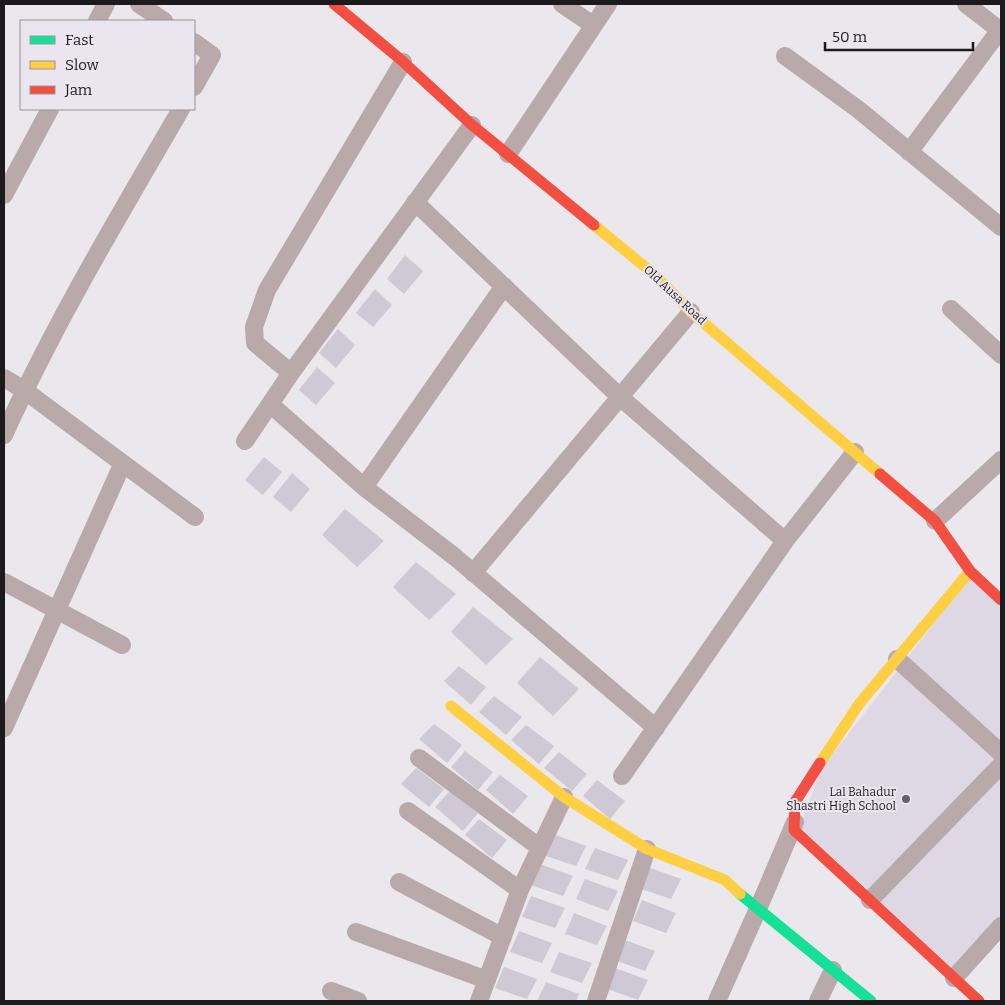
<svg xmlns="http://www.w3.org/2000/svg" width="1005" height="1005" viewBox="0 0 1005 1005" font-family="Bitter,serif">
<rect width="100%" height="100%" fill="#eae7ed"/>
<path fill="#ded8e4" d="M969 578 1001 607V917L954 970 800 827 820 771Z"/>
<path fill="#cfc8d5" d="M405 255 423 271 404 294 387 279Z
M375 289 392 305 373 327 356 313Z
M338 329 355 345 336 368 319 353Z
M317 367 335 383 316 405 299 390Z
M264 457 282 472 263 495 245 480Z
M292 473 310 489 291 512 273 497Z
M345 509 384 541 357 567 322 535Z
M416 562 456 594 429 620 393 587Z
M473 607 513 639 486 665 451 632Z
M540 657 579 689 553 716 517 683Z
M459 666 486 687 471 705 444 681Z
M494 696 522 717 506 735 479 712Z
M434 724 462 745 447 763 419 739Z
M526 725 554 746 539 764 511 740Z
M465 751 493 772 478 790 451 767Z
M559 752 587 774 572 791 544 768Z
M416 768 444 789 429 807 401 784Z
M500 775 528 796 513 814 486 790Z
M597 780 625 801 610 819 583 796Z
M450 791 478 813 463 831 435 807Z
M479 819 507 840 492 858 465 835Z
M553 834 586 846 576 866 543 855Z
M595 848 628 860 618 880 585 869Z
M540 864 573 876 563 896 531 885Z
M648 867 681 879 671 899 639 888Z
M585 879 618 891 608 911 576 899Z
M531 896 565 908 555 928 522 917Z
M642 900 676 913 666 933 633 921Z
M574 913 607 926 597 945 565 934Z
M519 931 552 943 542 963 510 952Z
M622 939 655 951 645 971 612 959Z
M559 952 592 963 582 983 550 972Z
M504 967 537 979 527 999 495 988Z
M615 968 648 980 638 1000 605 988Z
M546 982 579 994 576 1001H537Z"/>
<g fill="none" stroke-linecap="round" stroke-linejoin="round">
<path stroke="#baa9aa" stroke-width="18" d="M139 4 164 21
M562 4 593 25
M966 4 1001 31
M97 21 106 4
M194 42 212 55 194 87
M785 56 859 110 1001 227
M909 152 1000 30
M508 154 608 4
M4 195 50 109
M415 202 620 397 785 541
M951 309 1001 355
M291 373 255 343 254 327 267 290 403 62
M4 378 24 390 195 517
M270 404 364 487 455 557 656 728
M4 435C55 322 119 216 181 109
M245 441 291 373 472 125
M364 487 504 286
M935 521 1001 460
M473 573 691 312
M4 582 122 645
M897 659 1001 753
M4 728 122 465
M419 758 539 847
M622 776 785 541 855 452
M408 811 520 890
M399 882 503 937
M870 900 1001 765
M356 932 487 980
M954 978 1001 926
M331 991 358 1001
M479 1001 520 890 564 797
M596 1001 647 849
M717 1001 758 909 795 822
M818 1001 833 970"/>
<path stroke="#16e098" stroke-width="11" d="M740 894 871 1001"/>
<path stroke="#ffcf43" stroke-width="11" d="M594 225 655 275 691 312 880 474
M451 706 564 797 647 849 725 880 740 894
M820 763 859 704 970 571"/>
<path stroke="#f24e42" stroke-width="11" d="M334 4 400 59 472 125 594 225
M880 474 935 521 970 571 1001 600
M820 763 795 802 794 830 979 1001"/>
</g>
<circle fill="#646266" stroke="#eae5ef" stroke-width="2" cx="906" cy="799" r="5"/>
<g text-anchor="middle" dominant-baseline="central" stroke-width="4" stroke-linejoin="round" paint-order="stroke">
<g font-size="12" fill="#1c1a1d" stroke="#eae5ef">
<text transform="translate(675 295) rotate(43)">Old Ausa Road</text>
</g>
<g font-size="12" fill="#1c1a1d" stroke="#eae5ef" text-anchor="end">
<text x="896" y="792">Lal Bahadur<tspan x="896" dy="14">Shastri High School</tspan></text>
</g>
</g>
<rect width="1005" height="1005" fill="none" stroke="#1c1a1d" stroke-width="10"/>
<rect x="20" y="20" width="175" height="90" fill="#eae5ef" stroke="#98949b"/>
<rect x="30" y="36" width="25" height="8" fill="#16e098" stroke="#98949b"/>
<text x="65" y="45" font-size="15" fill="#1c1a1d">Fast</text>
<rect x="30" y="61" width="25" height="8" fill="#ffcf43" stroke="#98949b"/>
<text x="65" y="70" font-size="15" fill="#1c1a1d">Slow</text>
<rect x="30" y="86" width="25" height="8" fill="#f24e42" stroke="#98949b"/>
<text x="65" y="95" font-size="15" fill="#1c1a1d">Jam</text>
<path d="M825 42v8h148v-8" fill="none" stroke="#1c1a1d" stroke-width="2.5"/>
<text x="832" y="42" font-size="15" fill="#1c1a1d" stroke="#eae5ef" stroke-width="4" paint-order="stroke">50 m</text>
</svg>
